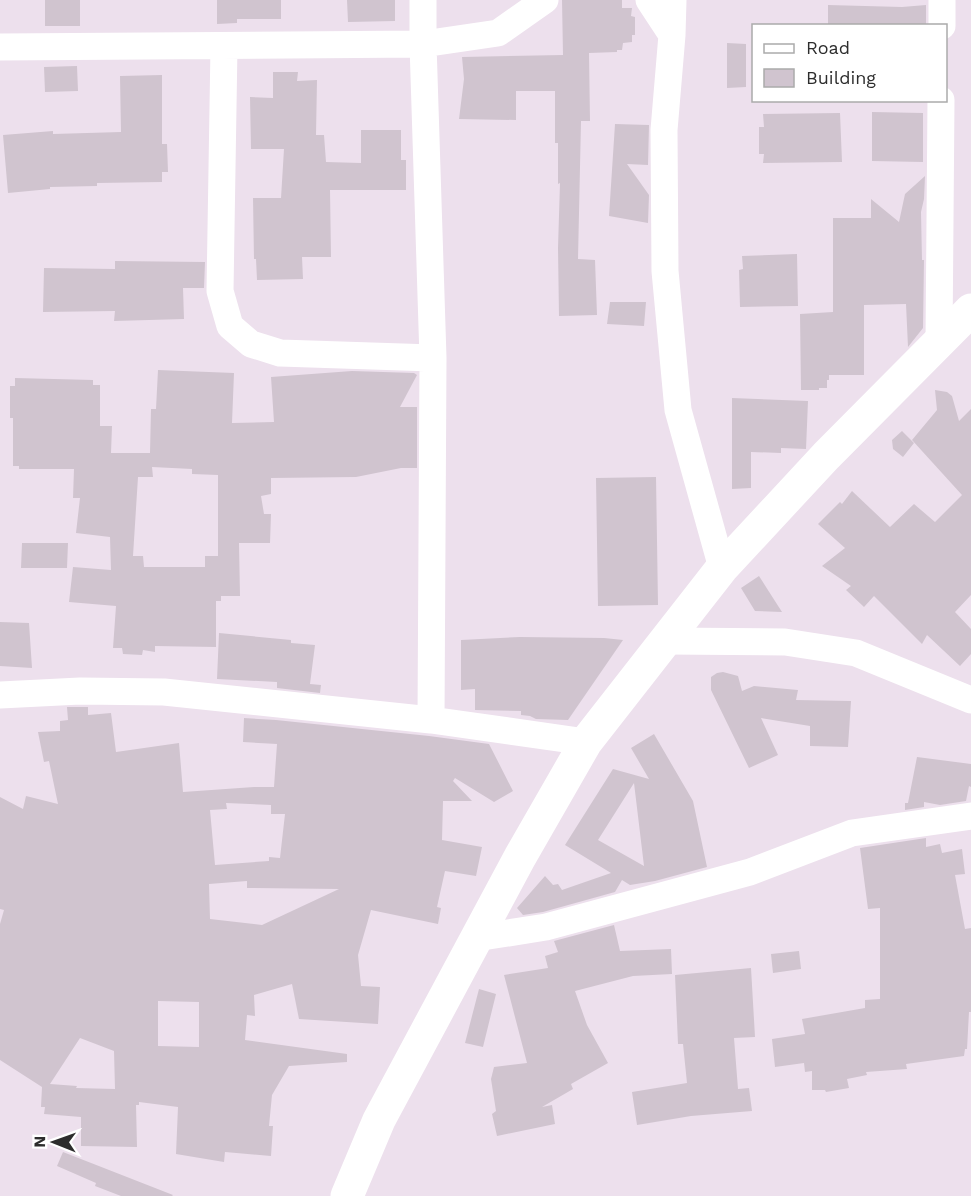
<svg xmlns="http://www.w3.org/2000/svg" width="971" height="1196" viewBox="0 0 971 1196" font-family="'Work Sans',sans-serif">
<rect width="100%" height="100%" fill="#ede0ed"/>
<path fill="#d0c4cf" fill-rule="evenodd" d="M45 0H80V26H45Z
M217 0H281V19H237V23L217 24Z
M347 0H395V21L348 22Z
M562 0H622V8H632L631 16 635 17V35H632V42L623 43 622 50H617V52L589 53 590 121H581L578 259 595 260 597 315 559 316 558 248 560 183 558 184V143H555V91H516V120L459 119 464 79 462 57 563 55Z
M828 5 902 7 926 5V26H828Z
M727 43 746 44V87L727 88Z
M77 66 78 91 45 92 44 67Z
M273 72H298L297 81 317 80 316 135H324L326 162 361 163V130H401V160H406V190H330L331 257H302L303 279 257 280 256 259H254L253 198H281L284 149H251L250 97 273 98Z
M162 75V144H167L168 172H162V182L97 183V186L50 187V189L8 193 3 135 53 131V134L121 132 120 76Z
M872 112 923 113V162L872 161Z
M840 113 842 162 763 163 764 154H759V127H764L763 114Z
M615 124 649 125 648 165 627 164 649 195 648 223 609 216Z
M925 176 924 199 921 212 922 260H924L923 328 908 347 906 304 864 305V375H829V380H827V388H819V390H801L800 314 833 312V218H871V199L899 222 905 194Z
M797 254 798 306 740 307 739 270 743 269 742 256Z
M115 261 205 262 204 288H183L184 319 114 321 115 311 43 312 44 268 115 269Z
M610 302H646L644 326 607 324Z
M158 370 234 373 232 423 274 422 271 377 352 371 414 373 417 375 400 407H417V468H401L356 477 271 478V494L261 496 264 514H271L270 543H239L240 596H221V601H216V647L155 646V652L143 650 142 655 123 654 122 648H113L116 606 69 602 73 567 111 570 110 537 76 533 80 498H73L74 469H19V466H13V418H10V386H15V378L93 380V385H100V426H112L111 453H150L151 409H156ZM152 467 192 469V474L218 475V556H205V567H144L143 556H133L138 477H153Z
M935 390 947 392 952 396 959 421 971 409V595L955 612 971 629V654L960 666 927 635 922 644 874 596 864 607 846 590 851 586 822 566 845 548 818 524 840 502 842 504 852 491 890 527 914 504 935 522 962 495 912 440 937 410Z
M732 398 808 401 806 449 781 448V453L751 452V488L732 489Z
M902 431 914 443 903 457 893 449 892 440Z
M656 477 658 605 598 606 596 478Z
M22 543H68L67 568H21Z
M759 576 782 612 755 611 741 588Z
M0 622 29 623 32 668 0 666Z
M219 633 291 640V643L315 645 310 684 321 685 320 693 277 688V682L217 679Z
M520 637 604 638 623 640 568 720 536 719 530 716 521 715V711L475 710V689L461 690V640Z
M723 672 738 676 742 691 754 686 798 690 796 700 851 701 848 747 810 746V726L761 718 778 755 749 768 711 690V677L717 673Z
M67 707H88V715L111 713 116 752 179 743 183 792 254 787H274L277 744 243 742 244 718 276 720 429 736 489 744 513 791 494 802 455 778 453 781 472 801H443L442 840 482 847 476 876 445 871 437 907 441 908 438 924 371 910 358 955 361 986 380 987 378 1024 299 1019 292 984 254 995 255 1016 247 1015 245 1040 347 1054V1062L289 1066 272 1095 269 1126H273L271 1156 225 1152 224 1162 176 1154 178 1107 139 1102V1105H136L137 1147 81 1146V1117L44 1114 45 1107H41L42 1087 0 1060V924L4 910 0 909V797L23 809 26 796 58 804 49 761 44 762 38 732 60 731V721L68 720ZM226 803 271 805V814H285L280 858 269 857V861L215 865 210 810 227 809ZM247 881V888L339 889 262 925 210 919 209 884ZM158 1001 199 1002V1047L158 1046ZM80 1038 114 1051 115 1089 76 1088 77 1086 50 1084Z
M654 734 693 801 707 867 655 881 630 885 622 880 615 892 543 912 523 915 517 908 545 876 553 885 558 884 562 890 611 873 565 845 613 769 649 779 631 748ZM634 783 644 866 598 840Z
M917 757 971 764V787L969 786 966 801 940 805 924 802V807L905 810V803H908Z
M926 838V847L940 844 942 853 962 849 965 874 955 875 965 929 971 928V1012H969L967 1049H965L964 1056 906 1064 907 1069 866 1072 867 1075 847 1079 849 1088 826 1092 825 1090H812V1071L805 1072 804 1063 775 1067 772 1039 805 1034 802 1019 865 1008V1000L880 999V908L868 909 860 848Z
M614 925 620 951 671 949 672 974 633 976 575 991 587 1025 608 1063 571 1084 573 1089 542 1107 552 1105 555 1124 497 1136 492 1114 496 1111 491 1079 494 1067 527 1063 504 975 548 968 545 956 558 952 554 941Z
M799 951 801 969 773 973 771 954Z
M751 968 755 1037 734 1038 738 1089 749 1088 752 1111 691 1116 637 1125 632 1092 687 1083 683 1044H678L675 975Z
M479 989 496 994 483 1047 465 1043Z
M63 1152 173 1195 172 1196H121L95 1186 96 1183 57 1166Z"/>
<g fill="none" stroke-linecap="round" stroke-linejoin="round">
<path stroke="#fff" stroke-width="27" d="M423 0V44L433 358 431 720
M649 0 672 35
M673 0 672 35 664 130 665 271 678 410 722 568
M942 0V26
M224 46 220 291 230 326 251 344 280 353 433 358
M0 47 423 44 498 33 545 0
M939 341 941 100
M666 641 785 642 856 653 971 700
M0 695 80 691 164 692 431 720 586 742
M476 938 546 927 750 872 852 833 971 816"/>
<path stroke="#fff" stroke-width="33" d="M347 1196 379 1120 520 857 586 742 722 568 826 456 971 310"/>
</g>
<rect x="752" y="24" width="195" height="78" fill="#ffffff" stroke="#ababab" stroke-width="1.5"/>
<rect x="764" y="44" width="30" height="9" fill="#ffffff" stroke="#ababab" stroke-width="1.5"/>
<text x="806" y="54" font-size="18" fill="#2d2d2d">Road</text>
<rect x="764" y="69" width="30" height="18" fill="#d0c4cf" stroke="#ababab" stroke-width="1.5"/>
<text x="806" y="84" font-size="18" fill="#2d2d2d">Building</text>
<g transform="translate(54 1142) rotate(271)" stroke="#ffffff" stroke-width="4.5" paint-order="stroke">
<path d="M0-4.5L10 22L0 15L-10 22Z" fill="#2d2d2d"/>
<text y="-9" font-size="16" font-weight="bold" text-anchor="middle" fill="#2d2d2d">N</text>
</g>
</svg>
